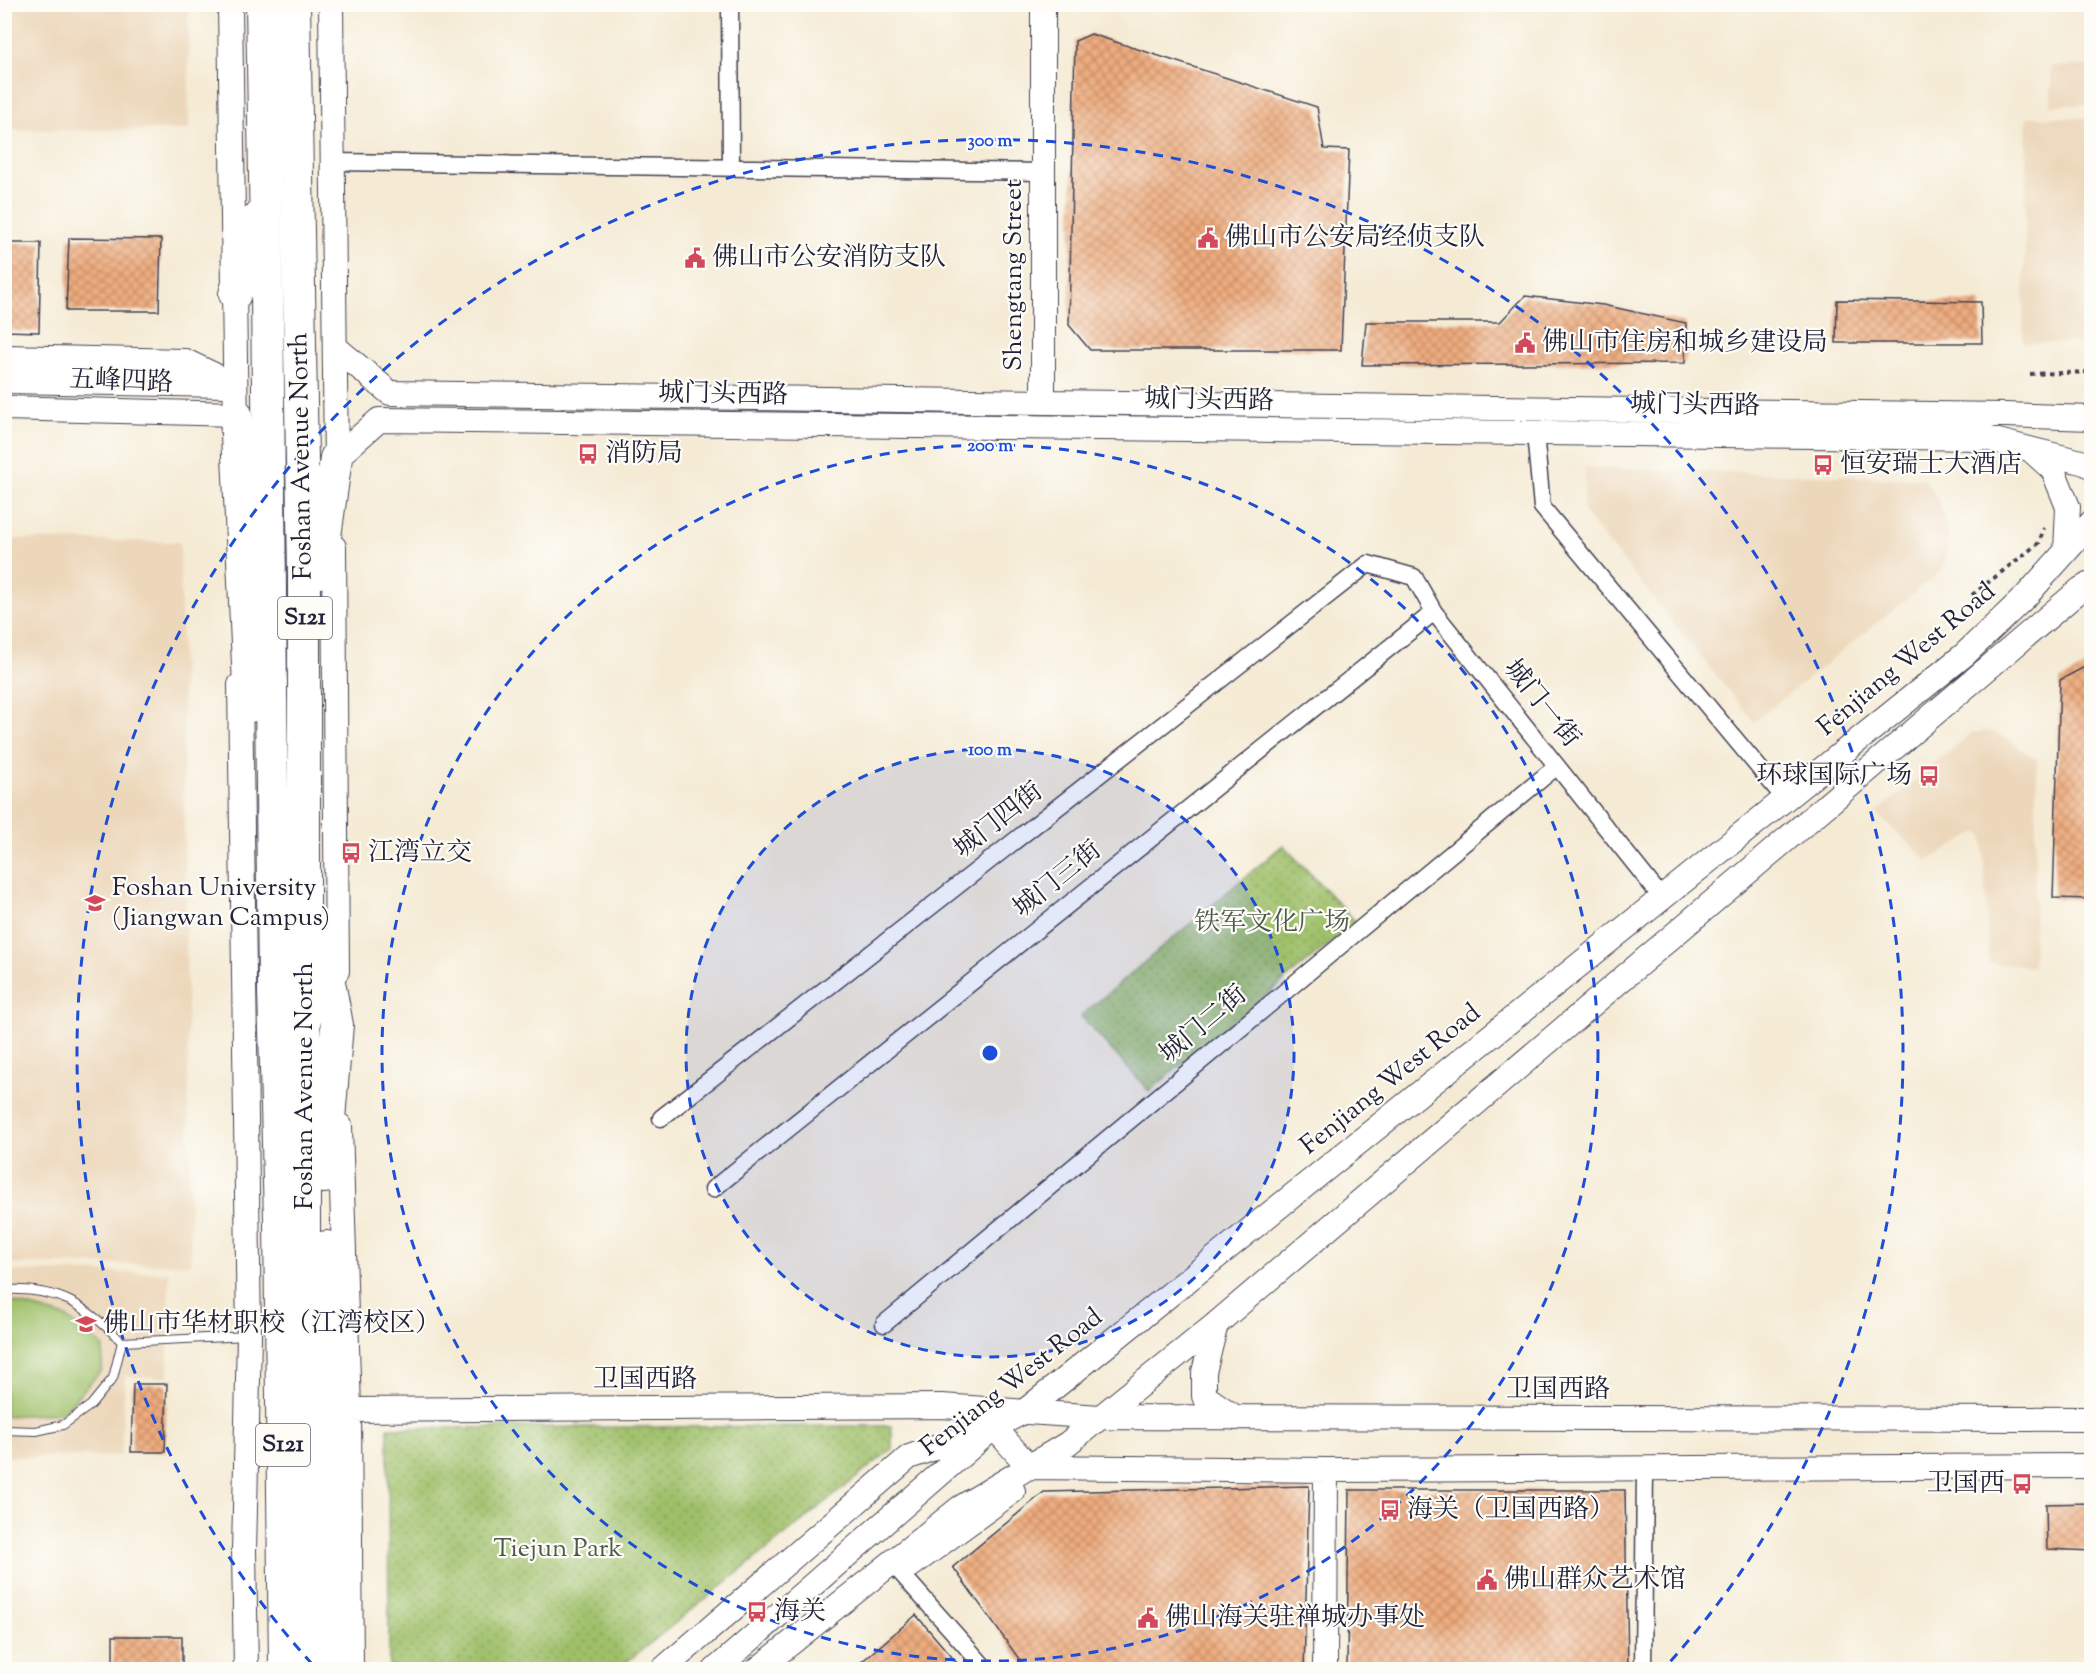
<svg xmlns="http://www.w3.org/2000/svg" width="2096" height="1674" viewBox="0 0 2096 1674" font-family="'Sorts Mill Goudy','Noto Serif SC',serif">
<defs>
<pattern id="park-dots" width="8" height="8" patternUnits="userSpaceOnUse" patternTransform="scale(1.5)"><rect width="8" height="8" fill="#9fc069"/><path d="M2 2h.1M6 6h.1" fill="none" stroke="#819c58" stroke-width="1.8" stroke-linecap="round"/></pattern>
<pattern id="building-cross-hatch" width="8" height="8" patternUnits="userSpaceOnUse" patternTransform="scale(1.5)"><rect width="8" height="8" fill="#efac7e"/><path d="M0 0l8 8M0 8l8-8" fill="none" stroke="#c18c68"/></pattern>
</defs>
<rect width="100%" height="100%" fill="#fdfcf7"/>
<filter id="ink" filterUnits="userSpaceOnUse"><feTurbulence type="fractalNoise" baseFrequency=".0167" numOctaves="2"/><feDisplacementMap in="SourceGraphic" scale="12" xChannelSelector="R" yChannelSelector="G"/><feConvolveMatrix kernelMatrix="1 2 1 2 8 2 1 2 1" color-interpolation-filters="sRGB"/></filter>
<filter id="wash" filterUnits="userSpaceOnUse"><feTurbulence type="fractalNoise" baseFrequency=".008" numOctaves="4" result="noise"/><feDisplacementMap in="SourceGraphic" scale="24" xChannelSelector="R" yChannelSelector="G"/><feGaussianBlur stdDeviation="1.35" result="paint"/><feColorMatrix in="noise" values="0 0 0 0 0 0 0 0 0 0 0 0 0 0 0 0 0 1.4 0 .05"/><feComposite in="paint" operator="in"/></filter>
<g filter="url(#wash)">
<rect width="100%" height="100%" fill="#f5ebd5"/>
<path fill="#ecd7ba" d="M5 4 188 5 189 130H5Z
M2051 66H2091V105H2051Z
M2027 117 2091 118V342L2023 343Z
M1585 467 1925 479 1941 506 1949 539 1943 570 1754 722 1583 512Z
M5 539 180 542 191 1264H5Z
M1991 731 2010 741 2037 760 2033 967 1989 963 1983 835 1976 832 1928 861 1876 813 1971 733Z
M5 1271 169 1273 168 1377 125 1376 121 1456 5 1457Z"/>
<path fill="#9fc069" stroke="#607152" stroke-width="1.5" d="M13 1302 66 1317 103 1346 102 1370 62 1413 5 1416V1303Z"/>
<path fill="url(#park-dots)" stroke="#607152" stroke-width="1.5" d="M1283 845 1356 922 1149 1091 1081 1016Z
M892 1426V1449L618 1669H389L388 1428Z"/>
<g id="blocks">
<path fill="url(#building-cross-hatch)" d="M1091 34 1317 107 1324 149 1349 150 1341 350H1090L1069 325 1075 41Z
M69 238 161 239 159 311H66Z
M4 243H41L39 332 4 331Z
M1525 296 1603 305 1686 323 1685 363 1362 365 1366 322H1500Z
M1837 300 1981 302 1982 343H1836Z
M2092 663V899L2053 898 2060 680Z
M133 1384H167L165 1452H131Z
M1309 1486 1304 1670H1027L953 1567 1044 1492Z
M1349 1490H1625L1628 1670H1347Z
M2091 1503 2092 1551 2047 1549 2046 1504Z
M916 1615 963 1670H852Z
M113 1636H182V1670H113Z"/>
</g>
</g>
<g filter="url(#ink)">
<use href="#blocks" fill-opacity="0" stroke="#424052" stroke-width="1.5"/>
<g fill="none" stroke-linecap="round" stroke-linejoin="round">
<g stroke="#424052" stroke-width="10">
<path id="lane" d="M4 1290C59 1287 85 1305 122 1342L248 1336
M4 1430 36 1431 63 1425 91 1405 113 1378 122 1342"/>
</g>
<g stroke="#424052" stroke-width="19">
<path id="street" d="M730 4 731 167
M332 162 1043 172
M1535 433 1542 507 1785 799
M661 1118 1368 564 1414 577 1434 612 1662 898
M713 1189 1434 612
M884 1324 1557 766
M900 1572 987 1670
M1643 1670 1645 1470"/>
</g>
<g stroke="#424052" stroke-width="26">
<path id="secondary" d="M230 4 236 431
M331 4 336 467
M335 347 390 393 2006 415 2092 418
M4 357 185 361 235 385
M4 381 227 385
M1043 402V4
M4 408 236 414
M2031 450 2053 470 2068 507 2066 551
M336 458 379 420 1986 438 2085 463 2092 467
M334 547 337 971
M240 685 249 1336 244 1551 246 1670
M340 1126 349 1410 351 1670
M1216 1324 1204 1372V1396L1236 1418
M349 1410 942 1406 1100 1417 2092 1419
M981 1422 994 1427 1029 1467
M1029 1467 1326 1470 2092 1466
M910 1566 1013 1491
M662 1670 909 1457 980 1432
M715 1670 994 1427 1025 1411 1964 655 2027 595 2092 522
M757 1670 960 1508 1067 1444 1216 1324 2081 589 2092 583
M1325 1670 1326 1470"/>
</g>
<g stroke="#424052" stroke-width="34">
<path id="highway" d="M262 4 267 292 274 990 280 1221 285 1670
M294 4 304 574V1232L309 1670
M235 294 257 219
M236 414 250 706
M320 572 336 458
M319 929 337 1025 324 1177
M326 1247 330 1391 331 1670"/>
</g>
<path stroke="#424052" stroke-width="4" stroke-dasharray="4.5 4.5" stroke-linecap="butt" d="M2030 374 2092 372
M1972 595 2039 543 2044 528"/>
<use href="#lane" stroke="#fff" stroke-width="8"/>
<use href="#street" stroke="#fff" stroke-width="16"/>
<use href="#secondary" stroke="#fff" stroke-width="24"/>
<use href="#highway" stroke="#fff" stroke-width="32"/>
</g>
</g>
<circle cx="990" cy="1053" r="304" fill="#1d4ed8" fill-opacity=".12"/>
<g fill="none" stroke="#1d4ed8" stroke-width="3" stroke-dasharray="10 8">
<circle cx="990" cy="1053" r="304"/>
<circle cx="990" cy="1053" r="608"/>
<path d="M312 1664A913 913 0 1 1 1668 1664"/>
</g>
<defs>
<g id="civic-bare" transform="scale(1.62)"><path d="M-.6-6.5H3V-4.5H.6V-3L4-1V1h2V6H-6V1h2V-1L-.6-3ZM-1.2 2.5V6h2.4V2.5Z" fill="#d1495b" stroke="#fdfcf7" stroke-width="2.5" paint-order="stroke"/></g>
<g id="bus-bare" transform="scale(1.62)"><path d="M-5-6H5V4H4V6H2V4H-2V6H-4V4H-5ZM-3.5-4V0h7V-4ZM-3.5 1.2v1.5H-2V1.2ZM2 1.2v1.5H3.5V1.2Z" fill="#d1495b" stroke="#fdfcf7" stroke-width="2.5" paint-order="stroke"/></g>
<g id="university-bare" transform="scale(1.62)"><path d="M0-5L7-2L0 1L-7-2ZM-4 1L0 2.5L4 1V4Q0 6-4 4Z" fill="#d1495b" stroke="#fdfcf7" stroke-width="2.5" paint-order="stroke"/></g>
<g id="school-bare" transform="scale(1.62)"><path d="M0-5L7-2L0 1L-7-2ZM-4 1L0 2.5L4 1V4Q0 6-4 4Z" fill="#d1495b" stroke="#fdfcf7" stroke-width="2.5" paint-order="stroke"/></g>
</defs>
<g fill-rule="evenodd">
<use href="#civic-bare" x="1208" y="238"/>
<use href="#civic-bare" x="695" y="258"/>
<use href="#civic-bare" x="1525" y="343"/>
<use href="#bus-bare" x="588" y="454"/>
<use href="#bus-bare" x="1823" y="465"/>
<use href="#bus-bare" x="1929" y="776"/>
<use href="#bus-bare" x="351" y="853"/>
<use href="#university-bare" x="95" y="903"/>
<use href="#school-bare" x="86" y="1324"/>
<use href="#bus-bare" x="2022" y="1484"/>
<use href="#bus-bare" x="1390" y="1510"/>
<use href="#civic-bare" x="1487" y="1580"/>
<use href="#bus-bare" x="757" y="1612"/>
<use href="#civic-bare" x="1148" y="1618"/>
</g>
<g text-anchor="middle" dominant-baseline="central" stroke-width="4.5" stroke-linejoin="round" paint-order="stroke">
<g fill="#fdfcf7" stroke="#646373" stroke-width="1.5">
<rect x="278" y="597" width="54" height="42" rx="4.5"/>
<rect x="256" y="1424" width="54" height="42" rx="4.5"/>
</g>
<g font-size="24" font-weight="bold" fill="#22223b">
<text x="305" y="618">S121</text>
<text x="283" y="1445">S121</text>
</g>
<g font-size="26" fill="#22223b" stroke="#fdfcf7" text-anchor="start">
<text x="1225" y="238">佛山市公安局经侦支队</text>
<text x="712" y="258">佛山市公安消防支队</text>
<text x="1542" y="343">佛山市住房和城乡建设局</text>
<text x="605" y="454">消防局</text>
<text x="1840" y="465">恒安瑞士大酒店</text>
<text x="1912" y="776" text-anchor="end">环球国际广场</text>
<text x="368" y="853">江湾立交</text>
<text x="112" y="888">Foshan University<tspan x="112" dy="30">(Jiangwan Campus)</tspan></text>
<text x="103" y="1324">佛山市华材职校（江湾校区）</text>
<text x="2005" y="1484" text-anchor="end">卫国西</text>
<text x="1407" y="1510">海关（卫国西路）</text>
<text x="1504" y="1580">佛山群众艺术馆</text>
<text x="774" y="1612">海关</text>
<text x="1165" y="1618">佛山海关驻禅城办事处</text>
</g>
<g font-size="26" fill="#22223b" stroke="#fdfcf7">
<text transform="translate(1014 275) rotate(-90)">Shengtang Street</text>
<text transform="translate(121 382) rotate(2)">五峰四路</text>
<text transform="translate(723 395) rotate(1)">城门头西路</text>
<text transform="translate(1209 401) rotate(1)">城门头西路</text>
<text transform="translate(1695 406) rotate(1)">城门头西路</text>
<text transform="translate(302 456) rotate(-91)">Foshan Avenue North</text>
<text transform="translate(1907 660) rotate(-40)">Fenjiang West Road</text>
<text transform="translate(1541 704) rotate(51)">城门一街</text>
<text transform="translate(999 821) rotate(-38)">城门四街</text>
<text transform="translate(1058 880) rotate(-39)">城门三街</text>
<text transform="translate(1204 1025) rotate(-40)">城门二街</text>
<text transform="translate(1391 1080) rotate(-39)">Fenjiang West Road</text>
<text transform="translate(305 1086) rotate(-90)">Foshan Avenue North</text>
<text x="645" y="1380">卫国西路</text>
<text transform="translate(1012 1383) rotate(-38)">Fenjiang West Road</text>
<text x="1558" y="1390">卫国西路</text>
</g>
<g font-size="26" fill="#4e594b" stroke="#fdfcf7">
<text x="1272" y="923">铁军文化广场</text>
<text x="558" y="1549">Tiejun Park</text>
</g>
</g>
<circle cx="990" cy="1053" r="9" fill="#1d4ed8" stroke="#fdfcf7" stroke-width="3"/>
<g font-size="18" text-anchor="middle" font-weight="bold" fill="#1d4ed8" stroke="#fdfcf7" stroke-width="4.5" stroke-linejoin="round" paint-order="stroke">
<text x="990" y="146">300 m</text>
<text x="990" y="451">200 m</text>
<text x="990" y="755">100 m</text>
</g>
<rect width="2096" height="1674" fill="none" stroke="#fdfcf7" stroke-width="24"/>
</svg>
